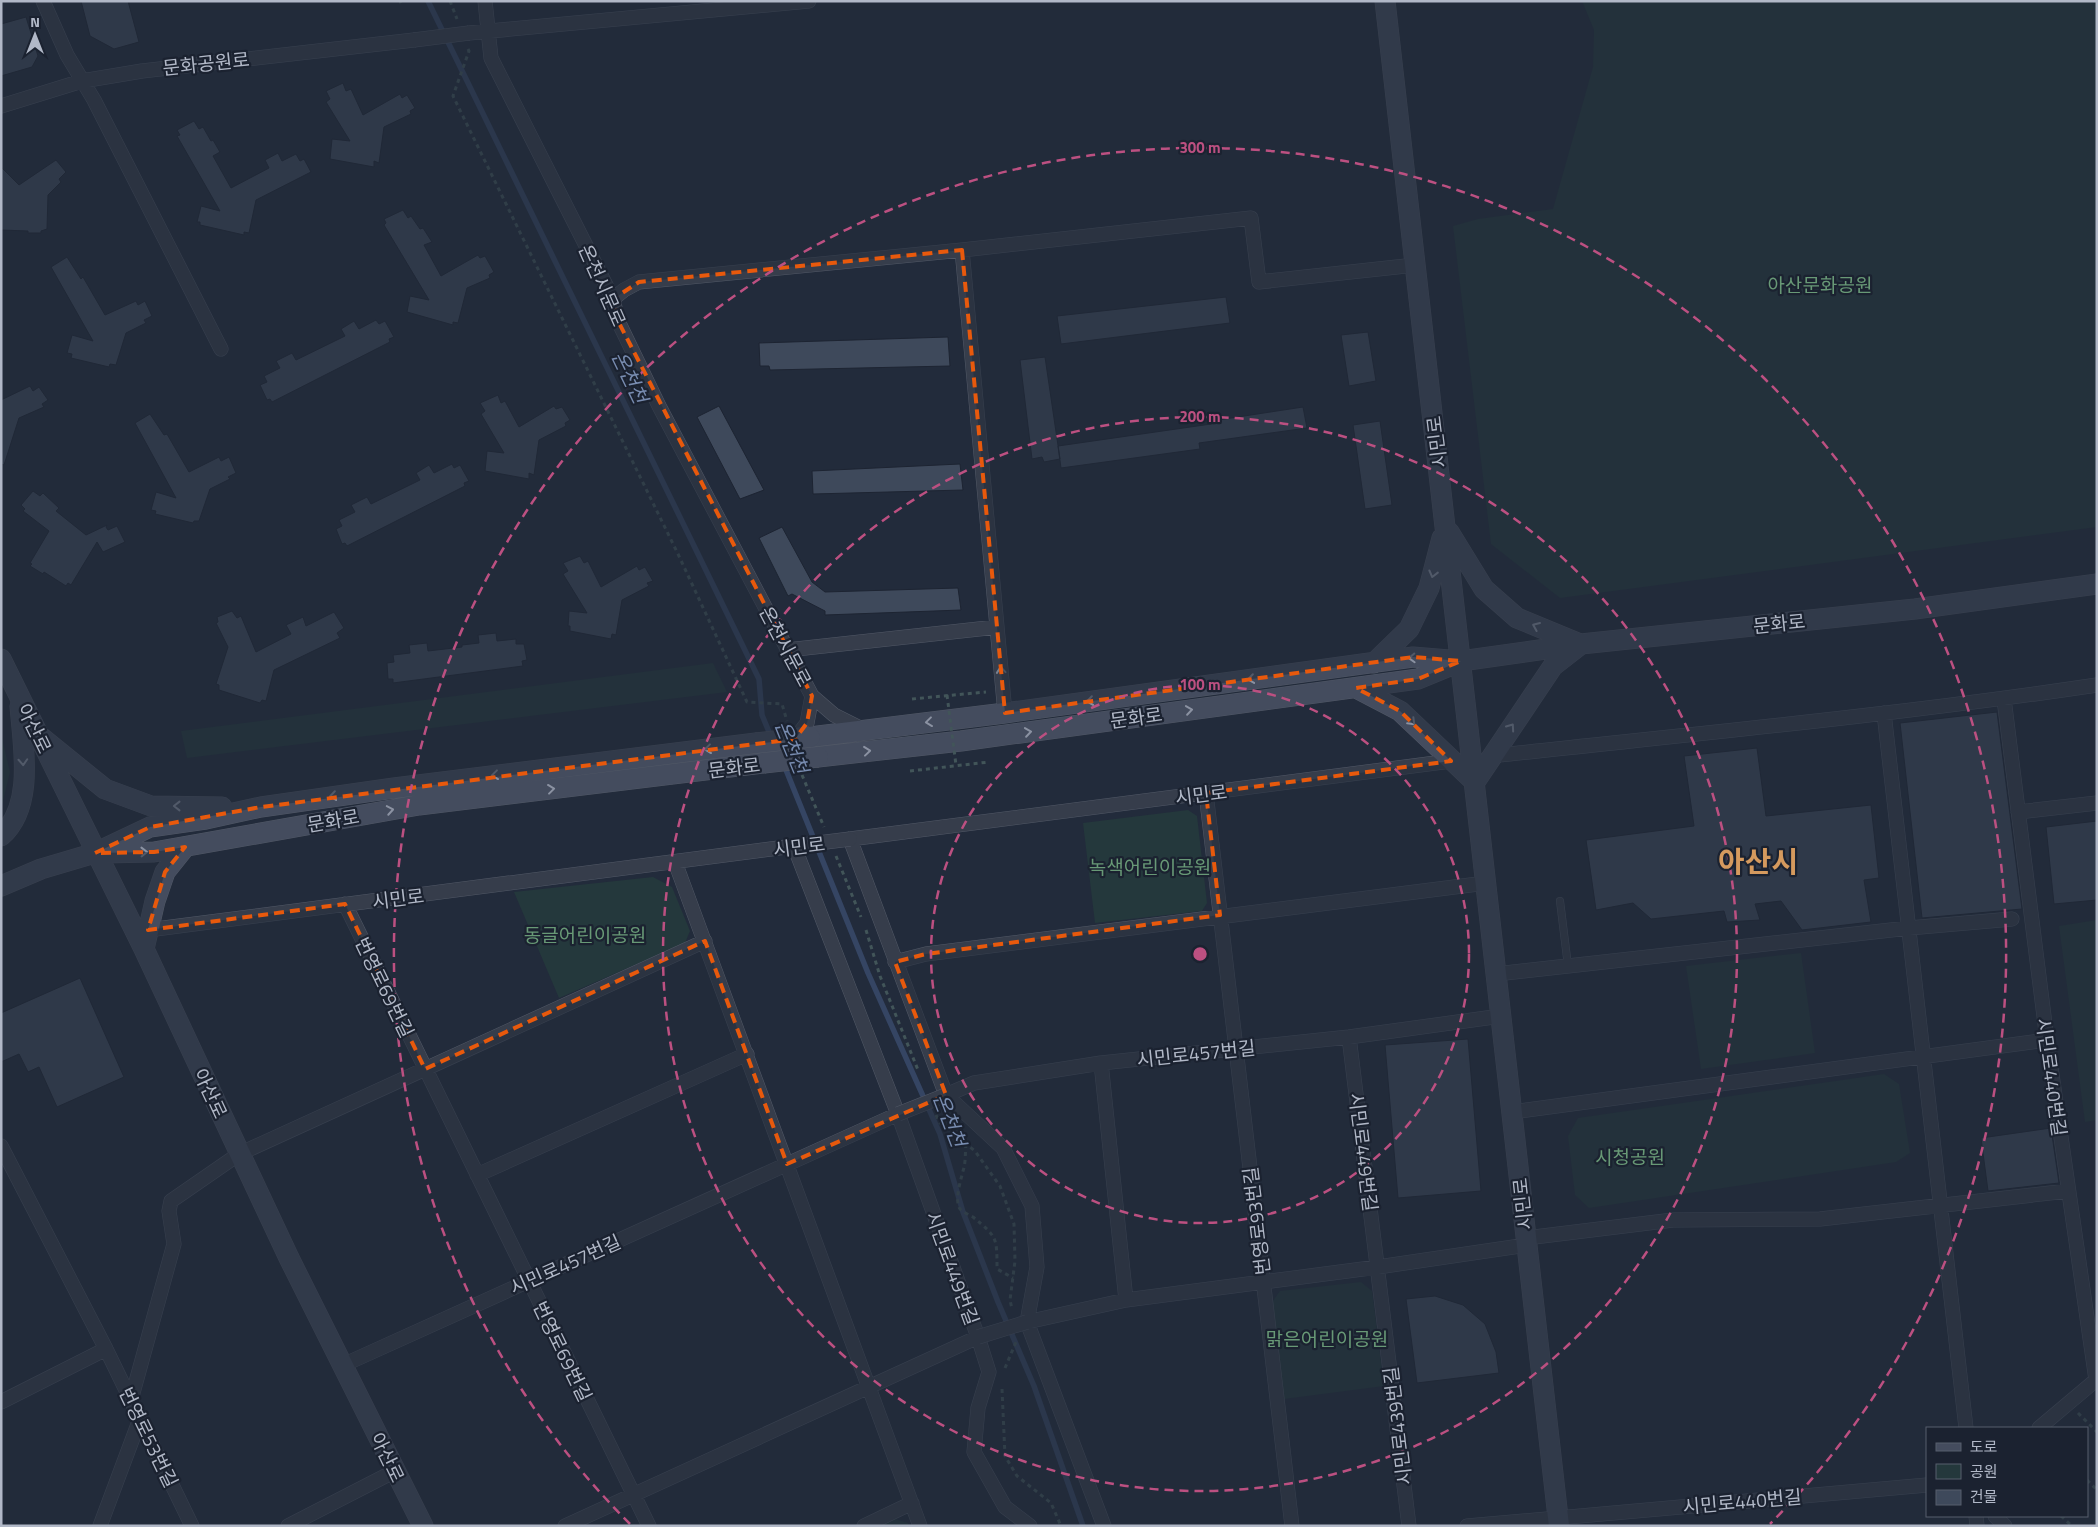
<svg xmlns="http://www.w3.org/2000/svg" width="2098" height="1527" viewBox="0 0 2098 1527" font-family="'Titillium Web','Noto Sans KR',sans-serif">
<rect width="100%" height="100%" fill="#222b3b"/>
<path fill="#24383c" d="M1582 1H2097V527L1560 598 1491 544 1453 226 1478 219 1553 209 1593 67 1594 30Z
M713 663 727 692 187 758 181 731Z
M1 734 10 772 1 809Z
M1188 810 1197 816 1207 903 1202 911 1095 923 1083 823Z
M653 877 672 887 690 931 685 943 559 998 514 892Z
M2097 920V1120L2085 1122 2059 926Z
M1801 953 1815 1053 1701 1069 1686 966Z
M1884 1074 1899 1084 1910 1153 1896 1162 1589 1208 1575 1195 1568 1136 1578 1118Z
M1361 1282 1372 1291 1384 1386 1284 1399 1272 1302 1280 1291Z
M895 1519 908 1523 909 1526H880Z"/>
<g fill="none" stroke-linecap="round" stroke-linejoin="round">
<path stroke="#354563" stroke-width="5.5" d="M428 1 759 679 762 715 772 739
M784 765 868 973 940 1134 963 1212 998 1302 1034 1386 1083 1526"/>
</g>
<path fill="#3e495b" stroke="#1d2432" d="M81 1H128L139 42 114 49 90 36Z
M26 17 38 56 32 67 1 76V24Z
M343 83 346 91 351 89 363 115 400 94 402 98 407 95 415 108 410 111 411 114 384 127 379 163 374 161V167L330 159 332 139 350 141 326 102 330 99 326 91Z
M194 121 199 129 203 127 211 141 213 140 220 152 213 156 231 188 269 168 265 160 278 153 282 161 296 154 300 161 304 159 311 172 256 200 249 233 244 232V235L200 225V222H197L201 206 220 211 177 136 180 135 177 130Z
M56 160 66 172 59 179 61 182 48 195 47 229 41 231V233H28V231L1 230V167L19 185Z
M403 210 408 218 411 216 420 229 423 228 432 242 424 245 441 276 478 255 480 258 485 256 494 272 489 275 490 278 467 288 458 323 453 322V325L407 312 410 296 429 300 384 225 386 223 384 219Z
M67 257 81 279 83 277 105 315 136 301 138 305 145 301 152 316 144 320 146 323 126 333 116 365 110 364 109 367 71 358 72 354 67 353 72 335 93 341 51 267Z
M1226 297 1230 323 1061 344 1057 316Z
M376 320 379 324 385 321 394 337 389 339 390 342 272 402 270 399 267 400 260 385 267 382 264 376 280 368 276 361 292 353 296 360 345 336 341 329 354 321 359 329Z
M1368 332 1376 381 1349 386 1341 335Z
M948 337 950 366 770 370 769 366H760L759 343Z
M1045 357 1060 459 1044 462 1042 457 1032 459 1020 360Z
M30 386 33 391 39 387 48 400 42 404 44 407 19 418 4 465 1 464V400Z
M498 395 501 403 505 401 519 427 554 406 556 409 562 407 570 420 565 423 566 426 539 440 534 475 529 473V479L485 471 487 451 504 453 481 414 485 411 480 403Z
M719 406 764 490 740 499 697 417Z
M1303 407 1307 428 1199 443 1200 449 1061 468 1058 446 1218 423V420Z
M150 414 164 435 167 434 189 472 219 457 221 461 229 457 236 473 228 477 230 479 210 489 199 521H194L193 523 155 514 156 511 151 510 156 492 176 498 135 423Z
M1380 421 1392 505 1365 509 1353 425Z
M452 464 454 468 460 465 469 481 464 483 465 486 347 546 345 543 342 544 336 529 342 526 339 520 355 512 351 505 367 497 371 504 420 480 416 473 429 465 434 473Z
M960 464 963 490 813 494 812 471Z
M33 491 40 496 43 493 59 508 56 511 86 535 107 525 106 527 108 530 117 526 125 542 103 552 97 542 71 585 68 583 66 586 44 572 43 574 30 566 32 564 30 563 49 531 23 511 25 509 21 505Z
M782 527 812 582 825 592 958 588 961 610 825 615V611L792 594 788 596 759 538Z
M580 556 584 563 588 561 601 587 637 566 639 570 645 567 653 581 647 583 649 586 622 600 616 635 612 634 611 639 570 631V626H568L569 611 587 613 563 574 568 571 563 563Z
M232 611 237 618 241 616 256 652 291 634 286 625 303 617 306 626 334 612 344 628 337 633 340 638 274 670 266 701 262 700 260 703 219 690V685L216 684 228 647 216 623 218 622 217 617Z
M496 633 497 641 516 639V644H524L527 660 522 661 523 666 393 683V679H388L387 663 394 662 393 655 410 653 409 645 427 643 428 651 462 647V645L479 643 478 635Z
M1997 712 2022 909 1922 918 1900 723Z
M1757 748 1766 816 1871 805 1879 878 1864 880 1871 922 1802 930 1781 901 1755 904 1760 920 1727 922 1724 911 1651 919 1633 903 1596 910 1586 840 1694 826 1684 756Z
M2097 821V900L2054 904 2046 827Z
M80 978 124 1077 57 1107 39 1067 28 1072 19 1054 1 1062V1013Z
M1468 1039 1481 1191 1398 1198 1385 1045Z
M2051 1128 2059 1183 1988 1191 1981 1138Z
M1435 1296 1463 1305 1485 1324 1496 1352 1499 1373 1417 1383 1406 1299Z"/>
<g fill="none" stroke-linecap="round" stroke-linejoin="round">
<g stroke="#515866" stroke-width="8">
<path id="lane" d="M1560 901 1568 966"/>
</g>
<g stroke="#515866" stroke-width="15">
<path id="street" d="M43 1 67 55 94 100 221 349
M485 1 491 58 613 299 618 321 659 406 812 696 834 715 864 730
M469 33 809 1
M1 106 82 81 142 71 414 40
M962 250 1005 713
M613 299 624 290 639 282 962 250 1251 218 1259 282 1415 265
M787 650 997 627
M2004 699 2047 1040 2096 1380 2039 1428
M1884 713 1966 1428
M795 739 807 723 812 696
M1491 756C1693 734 1896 715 2097 685
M1206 793 1292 1526
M2018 812 2097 803
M675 862 920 1526
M345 904 649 1526
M148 930 794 846 898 1114 978 1337 989 1372 978 1408 974 1452 1005 1507 1030 1526
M895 962 926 954 1486 883
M1496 974 1909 928 2012 919
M1349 1037 1409 1526
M1101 1063 1126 1300
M946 1095 974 1083 1101 1063 1349 1037 1501 1016
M1512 1112 2047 1040
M1 1146 106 1349 192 1526
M477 1175 747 1054
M1526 1238 1673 1220 1820 1219 2068 1191
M1027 1322 1126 1300 1378 1267 1527 1245
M343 1365 898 1114
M131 1400 174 1244 169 1211 171 1201 239 1154 705 941
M1 1402 106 1349
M1976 1516 1977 1526
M1995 1516 2005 1526
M100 1526 140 1419
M288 1526 395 1471
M565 1526 978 1337
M864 1526 912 1503
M1104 1526 1027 1322 1037 1267 1032 1206 1003 1148 946 1095 850 839 1451 761
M1467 1526 1927 1485"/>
</g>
<g stroke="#515866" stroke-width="21">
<path id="secondary" d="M1385 1 1559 1526
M1449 532 1484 589 1517 618 1580 644
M1 659 144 949 289 1258 423 1526
M1374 663 1409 629 1429 588 1442 538
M1356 688 1400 711 1475 782 1553 666 1580 645
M810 737 1005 713 1413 657 1461 661 1581 644 1915 609 2097 584
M42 738 105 789 151 806 222 807
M818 757 961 741 1418 679 1457 663
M1 836C35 806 23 746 20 706
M102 853 154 852 419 805 764 763
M1 886 41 869 95 853 150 827 206 819 261 807 394 788 756 743
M144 949 155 901 165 872 185 847"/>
</g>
<path stroke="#425559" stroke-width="3" stroke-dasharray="4 4" stroke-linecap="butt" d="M400 1 401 3
M450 1 457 19
M468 49 469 51 453 96 678 554 747 702 782 704 787 721
M912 699 986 692
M910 771 989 762
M802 775 824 827
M836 856 861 917
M866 930 880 976 918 1070
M936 1115 939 1122 975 1151 1000 1186 1014 1224 1015 1261 1010 1300 1012 1309
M966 1144C965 1153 966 1162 963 1171 961 1180 954 1200 960 1209 963 1212 969 1215 973 1217 997 1237 997 1237 997 1269L1013 1278
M1005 1368 1016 1342
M1002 1389 1005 1456 1017 1476 1051 1503 1061 1526
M2078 1413 2097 1432
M2087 1480 2097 1490
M2061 1516 2072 1526"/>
<use href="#lane" stroke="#363d4b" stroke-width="7"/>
<use href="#street" stroke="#363d4b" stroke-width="14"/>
<use href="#secondary" stroke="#444c5e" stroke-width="20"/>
<g stroke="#515866" stroke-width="15" stroke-linecap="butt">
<path id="street-bridge" d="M414 40 469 33
M794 846 850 839
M898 1114 946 1095
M978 1337 1027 1322"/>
</g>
<g stroke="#515866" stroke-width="21" stroke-linecap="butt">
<path id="secondary-bridge" d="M756 743 810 737
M764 763 818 757"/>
</g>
<path stroke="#425559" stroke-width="3" stroke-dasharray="4 4" stroke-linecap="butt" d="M947 695 956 765"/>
<use href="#street-bridge" stroke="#363d4b" stroke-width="14"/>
<use href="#secondary-bridge" stroke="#444c5e" stroke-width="20"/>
</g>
<defs><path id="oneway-chevron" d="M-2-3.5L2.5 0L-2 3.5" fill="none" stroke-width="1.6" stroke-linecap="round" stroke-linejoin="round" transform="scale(1.25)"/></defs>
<g stroke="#8b92a2">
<use href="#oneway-chevron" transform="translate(1433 574) rotate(104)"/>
<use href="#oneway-chevron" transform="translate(1536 626) rotate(-157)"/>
<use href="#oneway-chevron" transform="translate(1412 658) rotate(178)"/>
<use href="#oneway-chevron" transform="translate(1251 679) rotate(172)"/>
<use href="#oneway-chevron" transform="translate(1090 701) rotate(172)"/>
<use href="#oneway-chevron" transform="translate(1189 710) rotate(-8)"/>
<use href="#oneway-chevron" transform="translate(929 722) rotate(173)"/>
<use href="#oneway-chevron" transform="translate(1412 722) rotate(45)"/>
<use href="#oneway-chevron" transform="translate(1511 727) rotate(-55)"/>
<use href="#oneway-chevron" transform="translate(1028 732) rotate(-8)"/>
<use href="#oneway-chevron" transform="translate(708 749) rotate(173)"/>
<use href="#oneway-chevron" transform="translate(867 751) rotate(-6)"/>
<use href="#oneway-chevron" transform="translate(23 762) rotate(87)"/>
<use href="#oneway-chevron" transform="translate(495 775) rotate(173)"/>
<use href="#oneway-chevron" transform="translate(551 789) rotate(-7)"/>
<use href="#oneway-chevron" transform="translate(333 796) rotate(172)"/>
<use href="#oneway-chevron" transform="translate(177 806) rotate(-180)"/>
<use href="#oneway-chevron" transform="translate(390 810) rotate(-10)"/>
<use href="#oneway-chevron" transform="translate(144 852) rotate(-1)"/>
</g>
<use stroke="#7a818f" href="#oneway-chevron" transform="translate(1001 670) rotate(-95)"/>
<path d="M0 0H2098V1527H0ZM962 250 1005 713 1413 657 1461 661 1418 679 1356 688 1400 711 1451 761 1206 793 1220 915 926 954 895 962 946 1095 787 1164 705 941 425 1069 345 904 148 930 165 872 185 847 154 852 95 853 150 827 261 807 795 739 807 723 812 696 618 321 613 299 639 282Z" fill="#222b3b" fill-opacity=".55" fill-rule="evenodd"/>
<path fill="none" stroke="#e8590c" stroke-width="4" stroke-dasharray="10 6" stroke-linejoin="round" d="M962 250 1005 713 1413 657 1461 661 1418 679 1356 688 1400 711 1451 761 1206 793 1220 915 926 954 895 962 946 1095 787 1164 705 941 425 1069 345 904 148 930 165 872 185 847 154 852 95 853 150 827 261 807 795 739 807 723 812 696 618 321 613 299 639 282Z"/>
<g fill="none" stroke="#bc5081" stroke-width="2.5" stroke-dasharray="9 6">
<circle cx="1200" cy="954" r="269"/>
<circle cx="1200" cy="954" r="537"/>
<path d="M630 1524A806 806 0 1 1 1770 1524"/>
</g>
<g text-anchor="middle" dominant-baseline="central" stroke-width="4.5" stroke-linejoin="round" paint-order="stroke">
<g font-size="19" fill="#b1b8c7" stroke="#1b2230">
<text transform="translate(206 63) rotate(-6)">문화공원로</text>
<text transform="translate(603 285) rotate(66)">온천시문로</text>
<text transform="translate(1436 442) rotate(-97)">시민로</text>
<text transform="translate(1779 623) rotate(-6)">문화로</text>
<text transform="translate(786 646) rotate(62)">온천시문로</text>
<text transform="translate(1136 717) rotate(-8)">문화로</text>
<text transform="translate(35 728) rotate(64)">아산로</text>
<text transform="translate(734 767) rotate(-7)">문화로</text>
<text transform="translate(1201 794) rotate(-7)">시민로</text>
<text transform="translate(333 820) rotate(-10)">문화로</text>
<text transform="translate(799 846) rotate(-7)">시민로</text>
<text transform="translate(398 898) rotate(-7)">시민로</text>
<text transform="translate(385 987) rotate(64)">번영로69번길</text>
<text transform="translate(1196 1053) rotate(-6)">시민로457번길</text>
<text transform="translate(2052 1077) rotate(82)">시민로440번길</text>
<text transform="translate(211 1093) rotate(65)">아산로</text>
<text transform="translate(1364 1152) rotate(83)">시민로449번길</text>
<text transform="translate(1522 1204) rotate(-96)">시민로</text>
<text transform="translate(1256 1221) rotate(-97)">번영로93번길</text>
<text transform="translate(565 1264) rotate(-24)">시민로457번길</text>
<text transform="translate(953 1268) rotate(70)">시민로449번길</text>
<text transform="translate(563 1351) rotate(64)">번영로69번길</text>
<text transform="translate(1397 1426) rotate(-97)">시민로439번길</text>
<text transform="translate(149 1437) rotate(64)">번영로53번길</text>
<text transform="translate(388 1457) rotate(64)">아산로</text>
<text transform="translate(1742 1501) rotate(-5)">시민로440번길</text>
</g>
<g font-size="19" fill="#689976" stroke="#1b2230">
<text x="1820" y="284">아산문화공원</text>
<text x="1150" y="866">녹색어린이공원</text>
<text x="585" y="934">동글어린이공원</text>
<text x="1630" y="1156">시청공원</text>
<text x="1327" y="1338">맑은어린이공원</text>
</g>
<g font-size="20" font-style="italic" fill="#788cb0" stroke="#1b2230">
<text transform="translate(630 377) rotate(64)">온천천</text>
<text transform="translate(792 747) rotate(68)">온천천</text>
<text transform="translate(950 1120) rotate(69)">온천천</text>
</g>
<g font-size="29" font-weight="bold" fill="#d59a5e" stroke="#1b2230">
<text x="1758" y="861">아산시</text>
</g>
</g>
<circle cx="1200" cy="954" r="8" fill="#bc5081" stroke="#1b2230" stroke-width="2.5"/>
<g font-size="15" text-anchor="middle" font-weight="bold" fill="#bc5081" stroke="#1b2230" stroke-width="4.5" stroke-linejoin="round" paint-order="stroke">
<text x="1200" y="153">300 m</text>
<text x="1200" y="422">200 m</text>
<text x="1200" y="690">100 m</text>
</g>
<rect width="2098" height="1527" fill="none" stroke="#b1b8c7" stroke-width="5"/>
<rect x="1926" y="1427" width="162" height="90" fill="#1b2230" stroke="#575e6c"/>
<rect x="1936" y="1443" width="25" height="8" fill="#444c5e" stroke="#575e6c"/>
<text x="1970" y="1452" font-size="15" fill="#b1b8c7">도로</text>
<rect x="1936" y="1464" width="25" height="15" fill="#24383c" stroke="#575e6c"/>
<text x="1970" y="1477" font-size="15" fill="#b1b8c7">공원</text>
<rect x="1936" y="1490" width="25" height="15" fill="#3e495b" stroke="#575e6c"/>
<text x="1970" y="1502" font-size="15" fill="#b1b8c7">건물</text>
<g transform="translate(35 35)" stroke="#1b2230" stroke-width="4" paint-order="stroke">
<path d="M0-4L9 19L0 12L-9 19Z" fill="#b1b8c7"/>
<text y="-8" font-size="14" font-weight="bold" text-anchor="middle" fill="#b1b8c7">N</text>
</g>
</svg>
